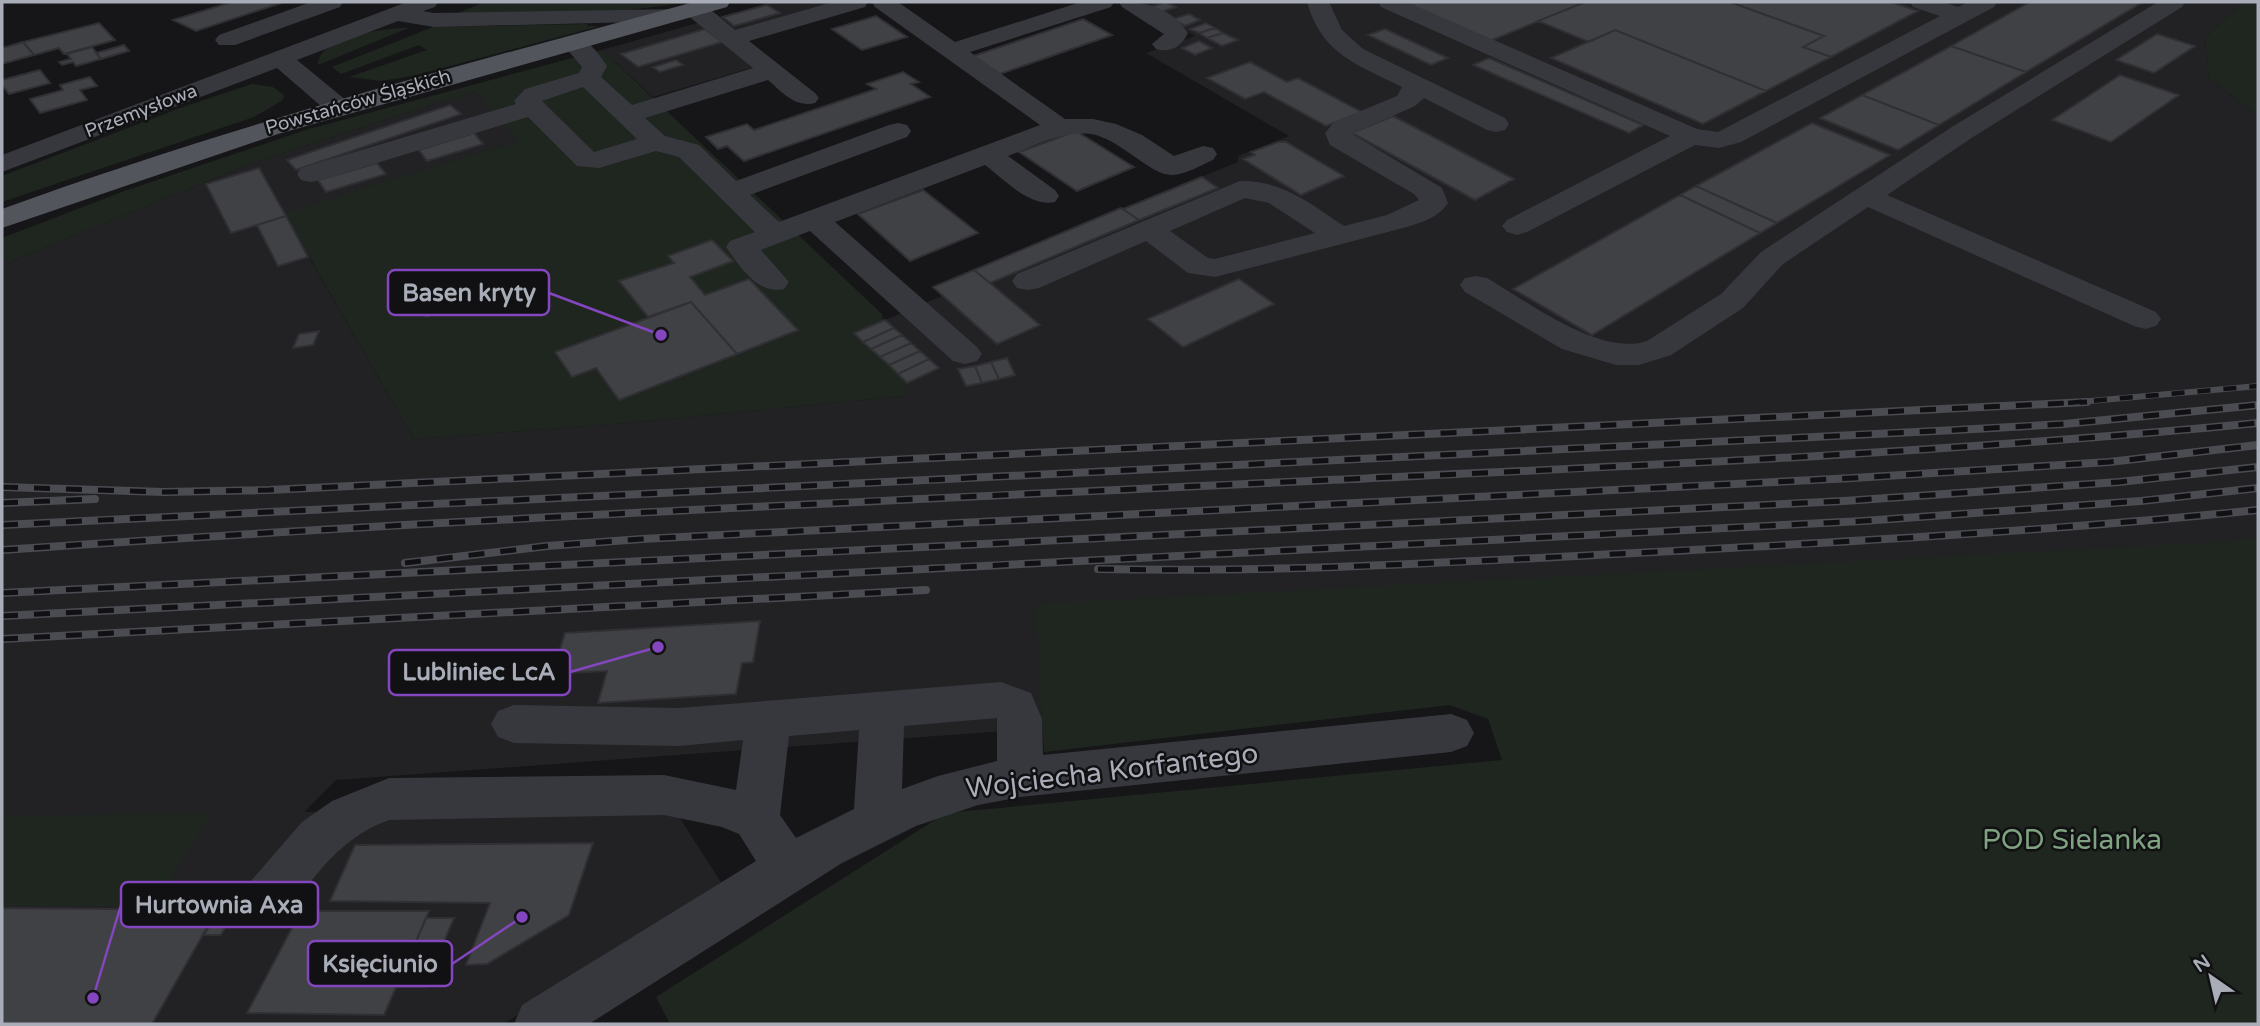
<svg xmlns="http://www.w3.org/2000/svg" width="2260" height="1026" viewBox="0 0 2260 1026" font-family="'Varela Round',sans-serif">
<rect width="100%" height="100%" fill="#161618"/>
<path fill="#222225" d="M772 2H842L722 36 758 66 653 97 602 50Z
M1134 2H2244L2205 37 2209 78 2258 116V574L1127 722 336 780 304 812 674 809 724 887 503 1024H2V906H154L2 816V265L255 162 475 91 518 141 284 214 414 439 626 423 905 396 854 333 942 296 933 287 1238 162V156L1289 136 1146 53 1195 36Z"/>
<path fill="#1e261f" d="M484 2H691L629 10 456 14Z
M2244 2H2258V116L2209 78 2205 37Z
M588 24 587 26H600L412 76 381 81 349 77 427 50 419 45 341 74 332 67 433 27Z
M411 27 318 65C319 34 387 29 411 27Z
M602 50 882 314 883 321 855 333 907 383 905 396 626 423 414 439 284 213 517 141 475 91 255 162 2 265V238L127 190 309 129Z
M252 84 273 87 284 95 283 100 254 117 2 202V176L183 107Z
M2258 537V1024H670L656 997 946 813 1502 760 1488 719 1450 705 1044 752 1035 604 2222 542Z
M212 813 154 906H2V816Z"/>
<path fill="#404145" stroke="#303034" stroke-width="2" d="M232 2H284L196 31 173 20Z
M1166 2 1176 7 1160 12 1150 7Z
M1402 2H1585L1490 41Z
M1585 2H1730L1824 36 1803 47 1831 57 1766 91 1615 30 1589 42 1538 21Z
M1730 2H1891L1918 11 1831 57 1803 47 1824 36Z
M2030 2H2143L2026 72 1951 46Z
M767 5 780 13 734 26 723 17Z
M1189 14 1200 20 1185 26 1173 19Z
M876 16 907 37 862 50 832 29Z
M1083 19 1112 35 1000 74 973 56Z
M99 23 115 40 64 54 59 48 34 55 23 42Z
M1206 23 1215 28 1199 33 1190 29Z
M1215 28 1223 33 1207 38 1199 33Z
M705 29 722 42 638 67 621 54Z
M1385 29 1448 58 1431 65 1368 35Z
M1615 30 1766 91 1703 124 1551 58Z
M1223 33 1238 40 1222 46 1207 38Z
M2157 34 2195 46 2154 73 2116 60Z
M1199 41 1212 48 1195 55 1182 48Z
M23 42 34 55 2 64V48Z
M124 45 129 51 101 59 96 53Z
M1951 46 2026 72 1939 125 1862 95Z
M92 47 101 59 76 66 73 62 62 65 59 62 71 59 67 54Z
M1489 58 1643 125 1629 133 1473 65Z
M676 60 683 65 660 72 653 67Z
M1250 62 1287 82 1298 78 1362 112 1326 126 1264 92 1245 99 1207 78Z
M40 70 50 83 9 94 2 85V80Z
M903 72 919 82 911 84 930 97 744 161 727 146 718 149 706 137 747 124 754 130 876 89 867 84Z
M2120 75 2179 95 2111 142 2052 120Z
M90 77 97 86 80 90 87 100 40 113 30 99 63 90 60 85Z
M1862 95 1939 125 1898 150 1820 118Z
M450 105 461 114 296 170 287 160Z
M1393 116 1514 179 1475 200 1352 133Z
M1812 123 1890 155 1777 223 1696 186Z
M1076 131 1134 167 1077 191 1019 152Z
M474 133 483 144 427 161 419 150Z
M1278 142H1286L1344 176 1301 195 1243 159 1255 155 1251 152Z
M377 163 386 174 326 192 318 180Z
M259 168 286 216 231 233 206 184Z
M1202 177 1218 188 1139 220 1123 209Z
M1696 186 1777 223 1760 233 1680 195Z
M923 190 978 233 910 261 858 214Z
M1680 195 1760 233 1592 335 1513 289Z
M1121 208 1139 220 990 283 974 270Z
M286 216 308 257 278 266 257 225Z
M712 240 733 261 690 277 705 295 749 279 798 330 737 354 691 302 648 317 619 281 674 263 668 256Z
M974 270 990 283 1040 325 997 344 933 287Z
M1239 279 1274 304 1183 347 1148 319Z
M466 281 477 299 426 317 415 298Z
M691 302 737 354 619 400 596 368 572 377 555 352Z
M885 320 894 328 863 342 854 333Z
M894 328 902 335 871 349 863 342Z
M319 331 313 345 293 348 299 334Z
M902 335 911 343 880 357 871 349Z
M911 343 920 351 889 365 880 357Z
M920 351 929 359 898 374 889 365Z
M1007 358 1015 375 999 379 991 362Z
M929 359 939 368 907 383 898 374Z
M991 362 999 379 982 383 975 366Z
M975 366 982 383 966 386 958 369Z
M760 621 753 662 742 663 736 694 598 703 607 671 552 674 565 633Z
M593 843 569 915 487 964 466 965 490 903 330 901 355 845Z
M2 908 217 910 152 1024H2Z
M218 910 234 911 221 935H204Z
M301 911H429L384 1015 247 1013Z
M426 918H454L425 987H397Z"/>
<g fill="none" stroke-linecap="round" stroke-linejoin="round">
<path fill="#37383d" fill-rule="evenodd" d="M311 2H343L340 7 235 45H219L215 40 219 35Z
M407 2H438L435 7 423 11 434 13 683 9 686 4C705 0 721 19 735 30L833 2H868L865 7 749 41 815 93 819 98 815 103C795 108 782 92 768 80L645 118 665 136 699 145 736 181 889 125 898 123 907 125 911 131 907 137 750 195 779 222 1040 125 875 7 872 2H898L955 42 1081 2H1114L1111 7 970 52 1065 119H1093L1116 124 1142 135 1174 156 1203 146 1213 148 1217 154 1213 160C1201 165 1185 175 1172 175 1151 176 1119 138 1091 134 1061 131 1035 146 1008 156L1055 190 1059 196 1055 202C1030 208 1004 179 985 165L835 222 977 347 982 354 977 361 965 364 953 361 810 231 761 250 789 282 784 289C758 295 740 267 726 247L730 241 755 232 679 157 656 151 599 168 577 166 528 117 321 180 311 182 301 180 297 174 301 168 516 104 514 101 525 89 579 73 582 67 561 42 565 37C584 32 597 51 607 66L601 77 632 105 753 68 686 14 683 19 675 21 434 27 398 21 297 60 347 101 351 107 347 113 338 115 329 113 277 68 2 172V155ZM583 87 637 139 594 152 542 101Z
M1119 2C1148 2 1170 7 1188 33 1181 47 1171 53 1156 49L1152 44 1164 34 1122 7Z
M1307 2H1329L1342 30 1363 49 1505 118 1509 124 1505 130 1496 132 1487 130 1424 98 1415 106 1352 134 1442 188 1448 203C1439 217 1423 222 1407 227L1215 277 1188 273 1146 241 1039 288 1028 290 1017 288 1012 281 1017 274 1240 181C1282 180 1311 204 1344 226L1387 215 1419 200 1414 194 1330 145 1325 133 1334 122 1397 96 1402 87C1357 64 1322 55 1307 2ZM1245 198 1269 203 1315 233 1215 259 1208 258 1170 231Z
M1378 2H1407L1697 129 1718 132 1940 16 1913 7 1910 2H1943L1958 7 1969 2H1997L1994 7 1741 142 1719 148 1695 145 1527 232 1517 235 1507 232 1502 226 1507 220 1670 136 1381 7Z
M2158 2H2185L2182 7 1973 137 1887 195 2156 312 2161 319 2156 326 2145 329 2134 326 1868 207 1783 264 1743 308 1671 355 1639 365H1616L1562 349 1465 292 1460 285 1465 278 1476 276 1487 278C1528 302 1600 357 1647 341L1721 294 1761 252 1955 125Z
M1001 682 1031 693 1042 719 1043 755 1451 714 1467 720 1474 733 1467 746 1451 752 1020 797 978 805 916 826 842 863 589 1024H514L522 1005 756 861 739 834 722 827 664 815 389 820C363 829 340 847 322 868 303 889 295 911 268 921L250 914 243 898 250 882 302 822 332 801 389 778 664 775 736 790 743 740 679 746 514 743 498 737 491 724 498 711 514 705 679 708ZM997 718V761L938 776 902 789 904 726ZM859 730 854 809 796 838 780 815 789 736Z"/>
<path fill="#53555c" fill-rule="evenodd" d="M694 2H730L727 7 278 134 2 228V209C229 126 461 65 694 2Z"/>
<g stroke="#4a4c52" stroke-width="6">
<path id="rail-far1" d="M2068 403 2258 386"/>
</g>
<g stroke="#4a4c52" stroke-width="8">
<path id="rail" d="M2 487 164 492 269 490 2087 402
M2 503 95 499
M2 525 1956 430 2064 424 2258 405
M2 550C451 519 902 500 1351 479 1654 465 1956 452 2258 423
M405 563 547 546 642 539 1853 478 2109 462 2258 445
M1098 569C1277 573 1456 562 1635 553 1843 542 2051 531 2258 510
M2 593 1844 501 2119 482 2258 467
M2 616 1863 521 2141 501 2258 488
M2 639 926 590"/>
</g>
<use href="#rail-far1" stroke="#111113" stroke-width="4.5" stroke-dasharray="13" stroke-linecap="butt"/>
<use href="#rail" stroke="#111113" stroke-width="5" stroke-dasharray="16" stroke-linecap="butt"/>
</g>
<g text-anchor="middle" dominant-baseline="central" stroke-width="5" stroke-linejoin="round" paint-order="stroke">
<g font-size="19" fill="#a8adb8" stroke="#111113">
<text transform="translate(358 102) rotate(-16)">Powstańców Śląskich</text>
<text transform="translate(141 111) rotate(-21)">Przemysłowa</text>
</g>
<g font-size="28" fill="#a8adb8" stroke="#111113">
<text transform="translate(1112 771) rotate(-7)">Wojciecha Korfantego</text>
</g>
<g font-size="28" fill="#7fa381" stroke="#111113">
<text x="2072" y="840">POD Sielanka</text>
</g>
</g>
<path fill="none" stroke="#8446be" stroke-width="2.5" d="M661 335L549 293M658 647L570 672M93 998L121 905M522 917L452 964"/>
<g fill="#8446be" stroke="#111113" stroke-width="2.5">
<circle cx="661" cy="335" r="7"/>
<circle cx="658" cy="647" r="7"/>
<circle cx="93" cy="998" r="7"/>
<circle cx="522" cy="917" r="7"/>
</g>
<g fill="#111113" stroke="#8446be" stroke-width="2.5">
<rect x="388" y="270" width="161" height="45" rx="7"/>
<rect x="389" y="650" width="181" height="45" rx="7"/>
<rect x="121" y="882" width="197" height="45" rx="7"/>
<rect x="308" y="941" width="144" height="45" rx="7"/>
</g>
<g font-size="24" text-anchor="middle" font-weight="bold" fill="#a8adb8">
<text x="469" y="301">Basen kryty</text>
<text x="479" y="680">Lubliniec LcA</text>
<text x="219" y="913">Hurtownia Axa</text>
<text x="380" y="972">Księciunio</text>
</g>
<rect width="2260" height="1026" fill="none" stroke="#a8adb8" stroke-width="7"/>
<g transform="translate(2211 977) rotate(326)" stroke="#111113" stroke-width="5" paint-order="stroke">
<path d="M0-5L12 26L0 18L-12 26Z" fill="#a8adb8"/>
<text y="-10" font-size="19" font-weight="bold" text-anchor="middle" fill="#a8adb8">N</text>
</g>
</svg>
